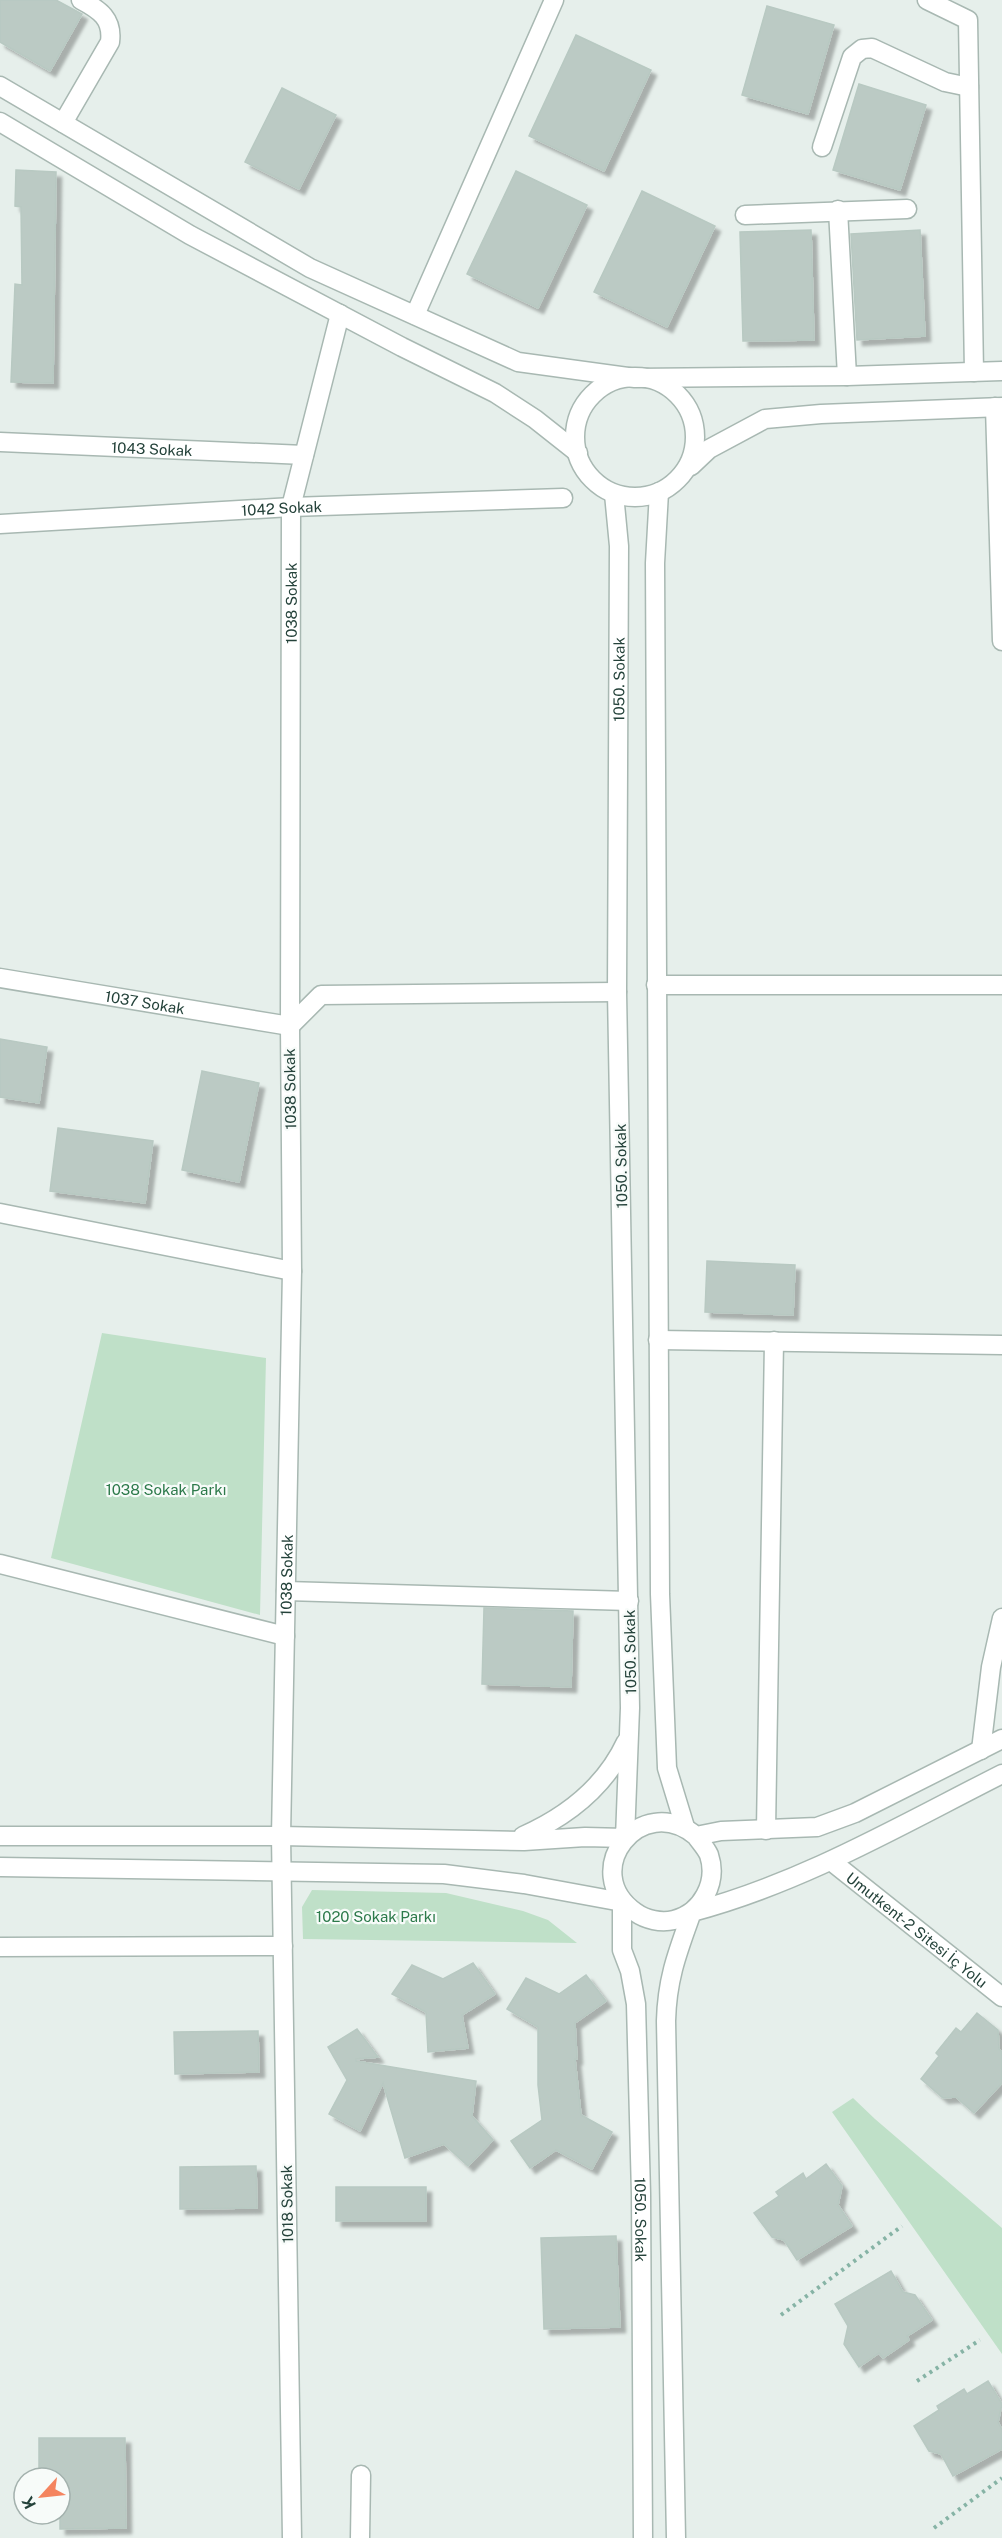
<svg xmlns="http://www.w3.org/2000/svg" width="1002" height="2538" viewBox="0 0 1002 2538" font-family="'Public Sans',sans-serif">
<defs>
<filter id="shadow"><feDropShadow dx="5.5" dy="5.5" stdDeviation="1.5" flood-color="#0004"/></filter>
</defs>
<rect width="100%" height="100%" fill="#e6efeb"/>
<path fill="#bfe0c8" d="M102 1333 266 1358 260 1615 51 1558Z
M312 1890 446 1893 523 1911 548 1920 577 1943 303 1939 302 1907Z
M853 2098 875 2119 1002 2228V2354L832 2112Z"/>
<path fill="#bbcac4" stroke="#b8c9c2" stroke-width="1.5" filter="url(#shadow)" d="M0 0H56L82 14 50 71 0 42Z
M767 6 834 25 808 114 742 95Z
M576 35 651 70 604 171 529 136Z
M859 84 926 105 900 190 833 170Z
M282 88 336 115 299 189 245 162Z
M16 170 56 172 53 383 11 382 15 284 22 285 21 207 15 206Z
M516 171 587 205 538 308 467 274Z
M642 191 715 226 667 327 594 292Z
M811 230 814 340 743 341 740 232Z
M920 230 925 336 857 340 851 234Z
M0 1039 47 1047 39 1103 0 1097Z
M202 1071 259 1083 239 1182 182 1170Z
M58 1128 153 1141 145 1203 50 1191Z
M707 1261 795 1265 793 1315 705 1312Z
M484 1608 573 1611 571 1687 482 1684Z
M473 1963 495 1994 462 2015 468 2048 428 2052 426 2012 392 1994 412 1965 443 1979Z
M586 1975 606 2001 575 2023 577 2059H575L581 2115 612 2132 592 2169 556 2150 530 2168 511 2141 542 2120 538 2085V2027L507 2009 526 1978 559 1994Z
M977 2013 998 2030 999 2049 1002 2052V2083L974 2113 956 2097 943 2098 921 2079 939 2056 936 2053 956 2028 961 2032Z
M357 2029 378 2057 356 2059V2061L476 2081 472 2116 493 2140 468 2166 444 2144 405 2158 383 2083 360 2131 329 2114 347 2080 328 2047Z
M258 2031 259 2072 175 2074 174 2032Z
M826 2164 842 2186 838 2205 852 2226 797 2260 784 2240 772 2237 754 2213 779 2196 776 2192 803 2173 806 2179Z
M256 2166 257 2208 180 2209V2167Z
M336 2187H426V2221H336Z
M616 2236 620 2327 544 2329 541 2238Z
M891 2271 903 2292 915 2295 932 2320 907 2336 909 2340 883 2358 879 2353 859 2367 844 2344 848 2326 835 2304Z
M988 2381 1002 2404 998 2422 1002 2430V2449L953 2476 941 2454 929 2451 914 2426 939 2410 937 2406 964 2389 967 2394Z
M39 2438H125L126 2528 60 2529V2478H39Z"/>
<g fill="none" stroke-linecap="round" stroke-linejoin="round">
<g stroke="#a8b8b2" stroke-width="21">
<g id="minor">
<path d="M927 0 968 20 974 372"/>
<path d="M0 86 310 268 518 362 635 378 847 376 1002 371"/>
<path d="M0 122 190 235 402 347 495 393 535 419 578 453"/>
<path d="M63 123 110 42C113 19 100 10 81 0"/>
<path d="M822 147 852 57 862 49 872 48 945 82 969 87"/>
<path d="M838 210 847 376"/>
<path d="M745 215 907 209"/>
<path d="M415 315 554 0"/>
<circle cx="635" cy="437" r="60"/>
<path d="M995 407 1002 641"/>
<path id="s1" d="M0 442 304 455"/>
<path d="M691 466 709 449 765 419 821 414 1002 407"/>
<path d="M659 492 655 563 660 1594 667 1768 685 1827"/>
<path id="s2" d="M0 524 291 507 563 498"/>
<path id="s3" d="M0 978 290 1026"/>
<path d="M656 985H1002"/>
<path d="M290 1026 321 995 617 992"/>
<path d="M0 1213 292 1271"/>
<path d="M658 1340 1002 1345"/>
<path d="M0 1564 285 1636"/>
<path d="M286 1591 629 1601"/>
<path d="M981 1750 991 1667 1002 1618"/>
<path d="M766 1830 774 1341"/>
<path id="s4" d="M0 1836H281L524 1841 585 1837 625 1838 630 1708 617 992 619 546 614 494"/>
<path d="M523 1836C568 1816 605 1787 626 1742"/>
<path d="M696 1836C700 1842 706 1848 709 1855 718 1882 702 1913 674 1920 661 1923 646 1920 635 1912 578 1872 640 1790 696 1836L721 1831 817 1827 855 1813 1002 1739"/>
<path id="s5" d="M831 1861 1002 1997"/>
<path id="s6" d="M0 1867 444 1874 524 1884 622 1902V1950L630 1971 636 2004 641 2194 643 2538"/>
<path d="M0 1947 283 1946"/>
<path id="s7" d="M292 2538 281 1836 292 1271 290 1026 291 507 340 314"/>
<path d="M360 2538 361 2475"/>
<path d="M676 2538 666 2021C667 1978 678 1951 692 1912 802 1883 901 1825 1002 1774"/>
</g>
</g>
<path stroke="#86b3a5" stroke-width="4" stroke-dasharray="3 4.5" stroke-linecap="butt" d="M781 2315 902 2226
M917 2381 980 2340
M934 2528 1002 2478"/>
<use href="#minor" stroke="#fff" stroke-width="18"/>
</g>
<g text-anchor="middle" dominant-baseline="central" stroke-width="4.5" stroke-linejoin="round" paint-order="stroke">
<g font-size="15" fill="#24423a" stroke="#f7fbf9">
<text stroke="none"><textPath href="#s1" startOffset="152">1043 Sokak</textPath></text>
<text stroke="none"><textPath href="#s2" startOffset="282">1042 Sokak</textPath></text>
<text stroke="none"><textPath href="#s7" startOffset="1935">1038 Sokak</textPath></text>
<text stroke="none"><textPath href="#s4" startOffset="1784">1050. Sokak</textPath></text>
<text stroke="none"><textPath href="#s3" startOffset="147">1037 Sokak</textPath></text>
<text transform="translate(290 1089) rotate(-91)">1038 Sokak</text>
<text transform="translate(621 1166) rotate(-91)">1050. Sokak</text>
<text stroke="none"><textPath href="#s7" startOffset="963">1038 Sokak</textPath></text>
<text transform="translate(630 1652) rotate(-91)">1050. Sokak</text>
<text stroke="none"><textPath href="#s5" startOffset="110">Umutkent-2 Sitesi İç Yolu</textPath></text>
<text transform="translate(287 2204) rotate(-91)">1018 Sokak</text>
<text stroke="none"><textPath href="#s6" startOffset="944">1050. Sokak</textPath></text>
</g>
<g font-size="15" fill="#2d7a4b" stroke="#f7fbf9">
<text x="166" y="1489">1038 Sokak Parkı</text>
<text x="376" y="1916">1020 Sokak Parkı</text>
</g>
</g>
<g transform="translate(42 2496) rotate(243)"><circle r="28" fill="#f7fbf9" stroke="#a3b1ad" stroke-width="1.5"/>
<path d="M0-4.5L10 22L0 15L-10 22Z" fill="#f4845f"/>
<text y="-9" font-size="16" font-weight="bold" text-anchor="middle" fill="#24423a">K</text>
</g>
</svg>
